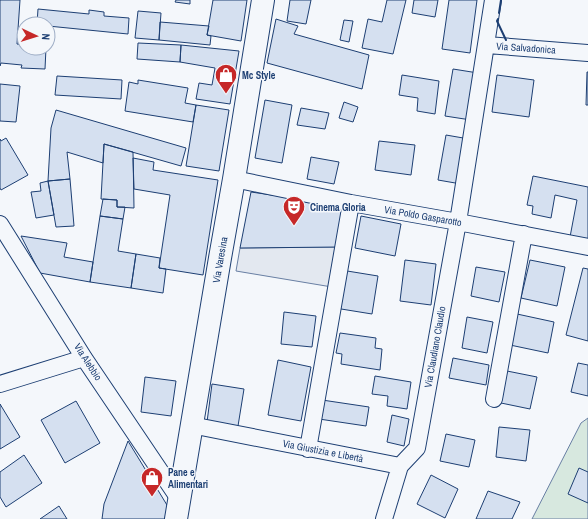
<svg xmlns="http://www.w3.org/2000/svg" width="588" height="519" viewBox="0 0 588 519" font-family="'Archivo Narrow',sans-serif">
<rect width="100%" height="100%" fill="#f4f7fb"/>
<path fill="#d7e8df" stroke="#687fa3" d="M588 418V519H532L581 423Z"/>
<path fill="#e3e8f0" stroke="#687fa3" d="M339 247 332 287 236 271 240 248Z"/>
<path fill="#d5e0f0" stroke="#1d3f73" d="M0 0H20L17 44 24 45V48H46L45 69 21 68 22 65 1 63 0 66Z
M176 0H190V4L175 2Z
M213 0H247L241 41 207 35Z
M290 0H311L306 24 287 21Z
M387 0H406L393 54 362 48 368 19 382 22Z
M414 0H438L435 17 412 13Z
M449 0H477L470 53 442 49Z
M38 9 89 14V10L104 12V16L129 18 128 34 48 26V24H37Z
M138 11 161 13 159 40 135 38Z
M276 19 298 26 294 34 369 55 362 89 267 63Z
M344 20 353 21 349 42 340 40Z
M160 22 209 26 207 35 211 36 210 45 159 40Z
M138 43 181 45 180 62 137 59Z
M181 45 239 51 230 104 196 99 199 83 212 85 215 68 180 62Z
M453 69 478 73 471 120 445 116Z
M587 72H588V105H586Z
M402 75 439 81 435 114 417 111 418 98 399 95Z
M497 75 534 80 529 117 492 112Z
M57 76 122 80 121 99 55 95Z
M138 80 188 88 185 103 196 105 193 122 125 111 129 82 138 84Z
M0 84 20 86 16 122 0 121Z
M265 100 292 105 282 163 255 158Z
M344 102 358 107 353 122 339 118Z
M196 105 229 110 219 171 186 166Z
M301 108 329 113 325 129 297 125Z
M56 110 186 148 181 166 104 144 103 163 67 152 70 179 48 181 51 128Z
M446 135 469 139 461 184 438 180Z
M6 138 28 175 1 190 0 188V139L1 141Z
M379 141 415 145 411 175 375 170Z
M104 144 133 152 134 208 117 207V200L101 199Z
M311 157 339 162 334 184 307 179Z
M133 158 154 162 153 170 218 180 203 275 159 268 170 195 134 189Z
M533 176 588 187V240L570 237 577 200 555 195 551 218 532 214 533 206 527 205Z
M70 179 74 226 56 227 48 181Z
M48 181 54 215 36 218 31 192 41 191 40 183Z
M251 192 347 206 339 247 240 248Z
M103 199 117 200V207H125L123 219 100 216Z
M100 216 123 219 118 251 136 254 131 288 90 282Z
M361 216 401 224 395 256 355 248Z
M21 236 67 243 64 257 93 262 90 282 40 273Z
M136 254 160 258 159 268 166 269 163 293 131 288Z
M405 260 436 264 431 305 400 301Z
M530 260 565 267 557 306 521 298Z
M476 267 505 272 499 302 471 296Z
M583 268 588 269V341L566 335Z
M341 270 378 276 372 314 335 308Z
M284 312 316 316 312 347 281 344Z
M517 314 554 322 548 353 510 345Z
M467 317 493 322 487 353 462 348Z
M340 333 376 338 375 348 382 349 380 370 341 364 342 354 336 353Z
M453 358 489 365 486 385 449 378Z
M278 360 311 367 301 421 268 415Z
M578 363 588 365V396L571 392Z
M507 371 537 377 530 409 501 403Z
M375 376 411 382 407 409 387 406 388 396 372 394Z
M145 377 176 381 171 416 141 412Z
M212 384 244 389 238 426 207 422Z
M322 400 369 407 366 426 319 419Z
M76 401 100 443 65 463 41 420Z
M0 404 20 437 0 449Z
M392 415 409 419 404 446 387 442Z
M499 427 530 430 526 461 496 457Z
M446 434 475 440 469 467 440 461Z
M128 441 170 510 169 519H102L104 504Z
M24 455 42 483 6 507 0 497V472Z
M579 468 588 472V503L568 494Z
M431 475 458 489 445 518 417 504Z
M488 491 520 502 512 519H476Z
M59 506 67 519H40Z"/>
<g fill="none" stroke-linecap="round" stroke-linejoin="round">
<g stroke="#1d3f73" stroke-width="18">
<path id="minor" d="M487 45 588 53
M234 179 351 203 458 222 588 247
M0 224 84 358 179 499
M0 384 84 358
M494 399 524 234
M191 425 400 466
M308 449 351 203
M384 519 400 466 417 448 458 222 493 0"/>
</g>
<g stroke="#1d3f73" stroke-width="24">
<path id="primary" d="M176 519 220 258 234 179 263 0"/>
</g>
<use href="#minor" stroke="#f4f7fb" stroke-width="16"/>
<use href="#primary" stroke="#f4f7fb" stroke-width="22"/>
<path stroke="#1d3f73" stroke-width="2" d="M499 13 501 0
M498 19 497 21 506 40"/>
</g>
<defs>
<g id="shop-pin" transform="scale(1.15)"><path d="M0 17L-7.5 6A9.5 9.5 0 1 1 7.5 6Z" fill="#c62828" stroke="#f4f7fb"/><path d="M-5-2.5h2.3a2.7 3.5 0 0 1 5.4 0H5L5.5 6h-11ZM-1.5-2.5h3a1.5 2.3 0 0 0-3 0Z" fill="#fff"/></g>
<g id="theatre-pin" transform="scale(1.15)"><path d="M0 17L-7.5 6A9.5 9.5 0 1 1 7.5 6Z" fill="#c62828" stroke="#f4f7fb"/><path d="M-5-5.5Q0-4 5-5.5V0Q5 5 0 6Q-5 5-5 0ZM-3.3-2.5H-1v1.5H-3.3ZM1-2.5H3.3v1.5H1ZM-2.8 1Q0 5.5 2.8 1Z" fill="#fff"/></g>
</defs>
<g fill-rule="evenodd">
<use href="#shop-pin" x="226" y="75"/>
<use href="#theatre-pin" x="294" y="207"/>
<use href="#shop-pin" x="152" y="478"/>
</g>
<g text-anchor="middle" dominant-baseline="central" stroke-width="3" stroke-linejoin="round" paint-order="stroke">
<g font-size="10" fill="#1d3f73" stroke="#f4f7fb">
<text transform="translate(526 48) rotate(4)">Via Salvadonica</text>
<text transform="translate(423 216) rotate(10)">Via Poldo Gasparotto</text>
<text transform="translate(220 260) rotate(-80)">Via Varesina</text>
<text transform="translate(435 347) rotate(-80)">Via Claudiano Claudio</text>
<text transform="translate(88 362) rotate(57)">Via Alebbio</text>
<text transform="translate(323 451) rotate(11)">Via Giustizia e Libertà</text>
</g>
<g font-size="10" font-weight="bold" fill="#1d3f73" stroke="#f4f7fb" text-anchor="start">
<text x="242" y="75">Mc Style</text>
<text x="310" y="207">Cinema Gloria</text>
<text x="168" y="472">Pane e<tspan x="168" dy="12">Alimentari</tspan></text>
</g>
</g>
<g transform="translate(36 36) rotate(94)"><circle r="19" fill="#f4f7fb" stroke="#9eadc5"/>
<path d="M0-3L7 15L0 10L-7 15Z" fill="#c62828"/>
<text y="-6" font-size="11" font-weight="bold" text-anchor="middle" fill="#1d3f73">N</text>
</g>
</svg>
